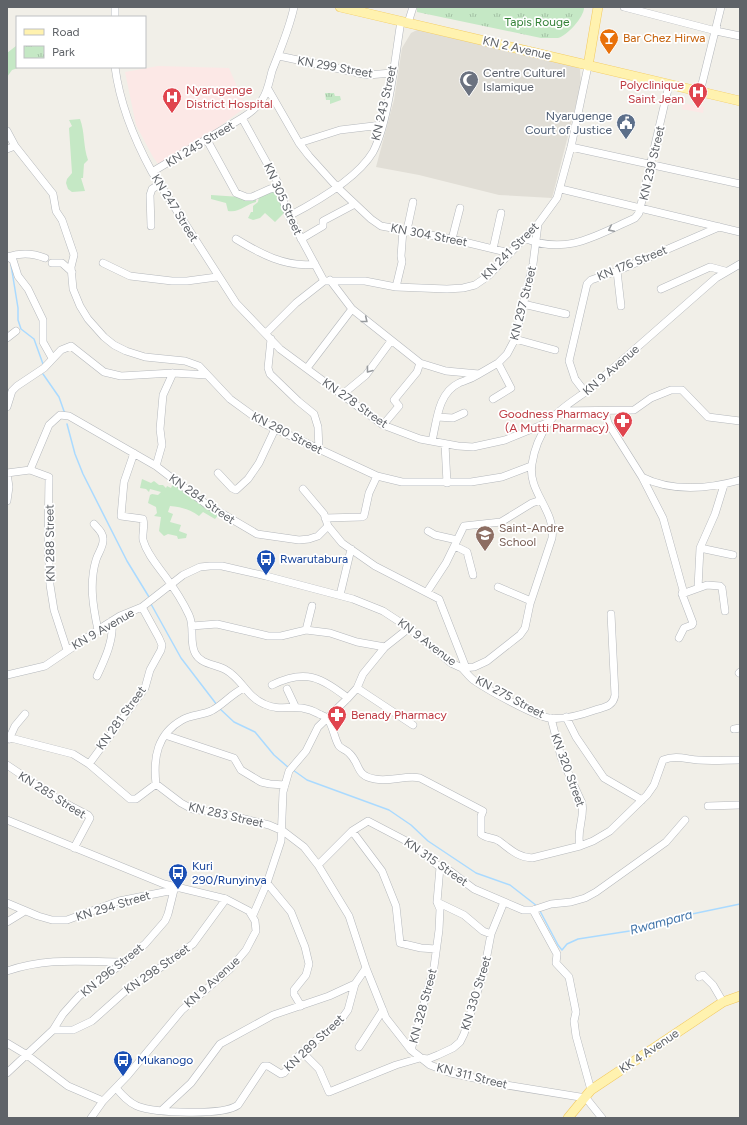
<svg xmlns="http://www.w3.org/2000/svg" width="747" height="1125" viewBox="0 0 747 1125" font-family="Figtree,sans-serif">
<defs>
<pattern id="park-tufts" width="24" height="20" patternUnits="userSpaceOnUse"><rect width="24" height="20" fill="#c5e8c5"/><path d="M3 7l-1-3M5 7V3M7 7l1-3M15 17l-1-3M17 17v-4M19 17l1-3" fill="none" stroke="#a3c0a4"/></pattern>
</defs>
<rect width="100%" height="100%" fill="#f1efe8"/>
<path fill="#e1ded6" d="M419 29 577 67 580 69 581 85 552 198 499 195 419 175 376 167 394 100 402 48 411 33Z"/>
<path fill="#fce8e6" d="M158 66 229 68 246 107 201 140 158 164 153 157 136 125 125 72Z
M683 103 704 107 703 113 682 109Z"/>
<path fill="#c5e8c5" d="M16 46 17 67H21L12 70 7 77V53Z
M80 119C85 132 83 146 88 160L84 164 83 178H81L85 191 72 192 68 189 66 183 67 179 72 173 69 128 72 126 69 120Z
M276 190 285 212 275 222 265 213 260 218 253 220 248 218 251 212H253V206L258 202 259 197Z
M211 195 256 198V202C246 204 240 213 228 211L226 203 211 199Z
M142 479 151 483 154 481 159 485H163L166 488 167 486 171 488 174 481 219 514 215 519 203 512 199 516C190 509 180 507 170 506L168 512 173 514 170 522 181 525 179 531 187 534 186 538 178 539 177 536 168 534 164 536 159 531 161 517 154 516 157 513 156 507 148 503 150 495 152 494 158 495 161 492 150 489 149 492 146 489 140 488Z"/>
<path fill="url(#park-tufts)" d="M417 7H584C585 16 567 36 558 38 552 38 546 38 541 38L417 12Z
M325 93H334L335 96H340L341 100 330 104V100H326Z"/>
<g fill="none" stroke-linecap="round" stroke-linejoin="round">
<path stroke="#aadaff" stroke-width="1.5" d="M11 265 18 308V320L21 329 34 339 43 364
M43 374 59 397 65 414
M67 424 75 454 83 474 127 561 149 597
M151 604 181 658 217 705
M219 708 234 722 255 732 274 755 289 768
M293 770 307 780 389 810 411 825 428 841 476 873 510 885 537 906
M540 911 558 945 562 950 567 944 578 939 649 928 692 914 740 904"/>
<g stroke="#b5b8bc" stroke-width="8">
<path id="minor" d="M624 7 716 31
M115 17V7
M408 23 413 7
M717 27 716 31 740 36
M279 56 368 75 392 73
M115 67C120 105 134 139 152 172L236 303 280 349 383 425 420 439 458 446 473 447 505 440 549 422
M268 89 299 143 309 156 337 187 371 219 381 226 392 228 452 239 510 253
M700 92 721 7
M242 118 278 183V187L289 216 324 281
M7 131 15 146 53 194 56 211 62 220 74 255 71 267 73 289 80 306 88 319 104 337 114 345 126 351 145 357 185 361 199 366 230 399 263 423 377 476 402 482H471L502 477 531 466
M207 140 236 193 246 197H252L270 189 278 187
M299 143 340 130 382 125
M571 147 740 184
M7 149 15 146
M152 172 242 118C250 113 257 108 262 100 268 91 269 82 272 71 280 50 289 30 294 7
M561 189 740 232
M289 216C316 202 357 179 373 152 389 121 395 57 401 21
M151 226 150 195 152 189 160 184
M407 230 413 202
M524 238C567 256 597 235 635 218L639 213 669 85
M236 239C259 253 286 268 315 264
M301 239 323 226V221L355 204
M452 239 460 208
M493 249 501 213
M7 257C19 253 33 253 45 258
M8 257 13 260 18 276 28 289 43 320V342L52 358
M52 263H62L72 272
M103 263 130 276 172 281H187L217 277
M617 271 621 306
M330 280 352 309 420 363 446 371 479 374 498 363 507 354 515 339 533 264 538 224
M396 287 402 262 401 256 403 230
M661 289 710 267 725 271
M523 304 566 314
M266 333 296 303 324 281H365L396 287 447 289 463 288 475 285 488 276 538 224 557 198 571 147 588 66
M7 338 16 331
M271 339 268 368 270 374 298 401 314 414 318 427 319 450
M515 339 555 350
M307 368 352 309
M585 392 575 379 569 361 587 284 591 280 617 271 719 227
M343 394 366 375 391 341
M493 399 511 388 498 363
M7 407 12 391 17 386 44 368 61 350 71 346 104 372 121 376 173 373 207 375
M560 411 634 410 651 398 671 390H682L708 417 740 421
M605 412 608 423 642 477 663 518 683 590 682 594 707 585 720 586 722 588 725 611
M437 417 453 418 464 413
M383 425 399 406 394 400 417 372 420 363
M432 441C437 420 438 393 459 383 467 380 471 379 479 374
M445 444 447 483
M134 453 124 482 121 516 143 519C145 526 142 534 143 540 147 554 157 565 165 576 174 588 183 602 189 615 195 627 189 641 195 653 201 665 216 664 226 670 242 679 247 697 264 704 283 713 296 701 319 714 321 715 325 716 327 718 333 725 334 738 339 746 342 749 346 750 349 753 361 764 355 776 375 779 390 782 406 775 420 778L483 811 481 816V834C487 839 493 837 499 841 510 849 517 857 532 858L580 846 593 841 610 831 647 795 654 785 663 760C675 755 686 759 698 760 712 761 726 760 740 760
M156 466 162 445 160 429 163 395 173 373
M30 470 49 425 60 415 69 416 156 466 206 504 257 534 299 540 309 539 318 536 328 526
M218 473 232 488 236 490 248 479 259 463 275 429
M642 477C671 492 709 489 740 480
M303 489 324 514 328 526 342 543 375 566 439 599 466 668
M7 501 9 487 7 473 30 470 49 477 48 543 50 585 54 610 67 650
M325 518 362 517 364 516 369 493 377 476
M94 524C98 529 103 532 103 539 104 546 98 553 96 560 89 583 93 607 98 630
M428 531 435 535 457 540
M455 546 467 552 473 575
M700 548 733 555
M498 587 531 601
M698 588 700 548 715 514 724 485
M427 592 446 563 464 526 501 522 532 503 541 500
M340 595 351 549
M192 626 217 624 268 636H281L306 630 330 633 357 642 385 647
M306 630 312 606
M679 638 684 628 692 625 693 623 682 594
M462 668C466 672 470 678 475 681 488 690 535 716 549 718 564 720 581 715 595 710 604 707 613 707 615 695L611 614
M739 673 740 672
M7 675 45 666 104 626 120 616 142 607 183 575 200 567 210 566H222L266 576 353 599 383 611 409 628 451 663 462 668 474 667 487 661 520 635 525 628 530 604 552 538C556 511 527 491 532 464 534 450 540 435 549 422 560 407 579 398 593 386 634 350 675 314 716 278L740 264
M97 676C105 659 114 640 112 621
M272 685C306 668 321 678 348 698
M357 688 413 725
M287 689 295 706
M566 717 576 737 604 778 642 800
M551 718 561 757 582 803C585 817 576 831 580 846
M734 729 740 728
M165 735 234 758 241 770 261 782 270 784 285 785
M7 737 73 754 89 764 130 799H136L156 784 181 803 192 809 225 814 269 825 283 831 304 847 318 865 349 916 366 968 386 1018 411 1050 430 1065 451 1073 506 1085 586 1098 602 1118
M9 739 15 726 25 714
M89 764 145 688 150 670 161 650 162 645 159 638 142 607
M7 765 59 800 88 815 90 818 74 848
M156 784C153 758 157 734 182 720 190 715 202 715 211 711 223 705 231 694 244 688
M708 806 740 805
M7 820 164 884 226 899 249 911 255 921 256 931 246 950 230 969 182 1010 128 1075 103 1101 91 1118
M352 831 382 871 396 906 400 943 421 948 436 949
M318 865 352 831 368 821 412 844 437 865 450 871 474 889 523 910H533L551 904 571 902 585 898 596 892 666 842 685 820
M267 883 291 912 305 947 309 964 306 975 294 990V994L301 1006
M437 902 464 915 483 931 491 934
M7 903 38 916 52 920H67L119 901 174 890
M533 910 557 954 556 963 569 977 576 1012 574 1021 576 1036 591 1090
M253 915 267 883 281 841 283 792 289 771 306 751 318 727 348 698 357 688 363 674 385 647 409 628
M7 922 25 911
M7 971C49 957 82 962 124 962
M699 977 703 975 713 985 723 1002
M53 1030H73L92 1021 130 987 157 970 193 944 226 899
M7 1043 27 1055 68 1086 103 1101
M359 1047 383 1010
M411 1050 434 967 439 930 440 909 437 902 440 867
M302 1052 319 1069 329 1092 396 1065 420 1058 428 1059 438 1055 453 1048 460 1042 464 1034 484 971 491 934 504 902
M7 1073 53 1030 63 1014 79 996 124 962 145 944 165 921 168 914 174 890 176 888
M116 1088C122 1095 128 1102 137 1106 155 1113 223 1116 238 1105L264 1066H268L281 1074 284 1073 302 1052 340 1021 348 1010 355 984
M162 1110 191 1083 220 1044 273 1015 329 996 355 984 366 968"/>
</g>
<g stroke="#f2c960" stroke-width="10">
<path id="major" d="M340 7 740 101
M588 66 598 7
M568 1118 591 1090 723 1002 740 996"/>
</g>
<use href="#minor" stroke="#fff" stroke-width="7"/>
<use href="#major" stroke="#fff2af" stroke-width="9"/>
</g>
<defs><path id="oneway-chevron" d="M-2-3.5L2.5 0L-2 3.5" fill="none" stroke-width="1.6" stroke-linecap="round" stroke-linejoin="round"/></defs>
<g stroke="#979a9d">
<use href="#oneway-chevron" transform="translate(611 229) rotate(154)"/>
<use href="#oneway-chevron" transform="translate(365 320) rotate(39)"/>
<use href="#oneway-chevron" transform="translate(369 370) rotate(127)"/>
</g>
<defs>
<g id="bar-pin" transform="scale(1)"><path d="M0 17L-7.5 6A9.5 9.5 0 1 1 7.5 6Z" fill="#e8710a" stroke="#fff"/><path d="M-6-5H6L.8 .8V4.5H3.5V6h-7V4.5H-.8V.8Z" fill="#fff"/></g>
<g id="mosque-pin" transform="scale(1)"><path d="M0 17L-7.5 6A9.5 9.5 0 1 1 7.5 6Z" fill="#6b7280" stroke="#fff"/><path d="M3.5-4.9A6 6 0 1 0 3.5 4.9A5 5 0 1 1 3.5-4.9Z" fill="#fff"/></g>
<g id="hospital-pin" transform="scale(1)"><path d="M0 17L-7.5 6A9.5 9.5 0 1 1 7.5 6Z" fill="#e0444e" stroke="#fff"/><path d="M-5-5h3v3.5h4V-5h3V5h-3V1.5h-4V5h-3Z" fill="#fff"/></g>
<g id="civic-pin" transform="scale(1)"><path d="M0 17L-7.5 6A9.5 9.5 0 1 1 7.5 6Z" fill="#5c6f8a" stroke="#fff"/><path d="M-.6-6.5H3V-4.5H.6V-3L4-1V1h2V6H-6V1h2V-1L-.6-3ZM-1.2 2.5V6h2.4V2.5Z" fill="#fff"/></g>
<g id="pharmacy-pin" transform="scale(1)"><path d="M0 17L-7.5 6A9.5 9.5 0 1 1 7.5 6Z" fill="#e0444e" stroke="#fff"/><path d="M-2-6h4v4h4v4h-4v4h-4v-4h-4v-4h4Z" fill="#fff"/></g>
<g id="school-pin" transform="scale(1)"><path d="M0 17L-7.5 6A9.5 9.5 0 1 1 7.5 6Z" fill="#8d6e63" stroke="#fff"/><path d="M0-5L7-2L0 1L-7-2ZM-4 1L0 2.5L4 1V4Q0 6-4 4Z" fill="#fff"/></g>
<g id="bus-pin" transform="scale(1)"><path d="M0 17L-7.5 6A9.5 9.5 0 1 1 7.5 6Z" fill="#1a4fb4" stroke="#fff"/><path d="M-5-6H5V4H4V6H2V4H-2V6H-4V4H-5ZM-3.5-4V0h7V-4ZM-3.5 1.2v1.5H-2V1.2ZM2 1.2v1.5H3.5V1.2Z" fill="#fff"/></g>
</defs>
<g fill-rule="evenodd">
<use href="#bar-pin" x="609" y="38"/>
<use href="#mosque-pin" x="469" y="80"/>
<use href="#hospital-pin" x="698" y="92"/>
<use href="#hospital-pin" x="172" y="97"/>
<use href="#civic-pin" x="626" y="123"/>
<use href="#pharmacy-pin" x="623" y="421"/>
<use href="#school-pin" x="485" y="535"/>
<use href="#bus-pin" x="266" y="559"/>
<use href="#pharmacy-pin" x="337" y="715"/>
<use href="#bus-pin" x="178" y="873"/>
<use href="#bus-pin" x="123" y="1060"/>
</g>
<g text-anchor="middle" dominant-baseline="central" stroke-width="3.5" stroke-linejoin="round" paint-order="stroke">
<g font-size="12" fill="#348238" stroke="#fff">
<text x="537" y="22">Tapis Rouge</text>
</g>
<g font-size="12" fill="#c56008" stroke="#fff" text-anchor="start">
<text x="623" y="38">Bar Chez Hirwa</text>
</g>
<g font-size="12" fill="#5f6368" stroke="#fff">
<text transform="translate(517 48) rotate(13)">KN 2 Avenue</text>
<text transform="translate(335 67) rotate(10)">KN 299 Street</text>
<text transform="translate(384 103) rotate(-77)">KN 243 Street</text>
<text transform="translate(200 144) rotate(-31)">KN 245 Street</text>
<text transform="translate(652 163) rotate(-77)">KN 239 Street</text>
<text transform="translate(283 199) rotate(66)">KN 305 Street</text>
<text transform="translate(175 208) rotate(58)">KN 247 Street</text>
<text transform="translate(429 235) rotate(11)">KN 304 Street</text>
<text transform="translate(510 251) rotate(-45)">KN 241 Street</text>
<text transform="translate(632 263) rotate(-22)">KN 176 Street</text>
<text transform="translate(523 303) rotate(-76)">KN 297 Street</text>
<text transform="translate(611 370) rotate(-41)">KN 9 Avenue</text>
<text transform="translate(355 403) rotate(35)">KN 278 Street</text>
<text transform="translate(287 433) rotate(27)">KN 280 Street</text>
<text transform="translate(202 499) rotate(35)">KN 284 Street</text>
<text transform="translate(50 543) rotate(-91)">KN 288 Street</text>
<text transform="translate(103 629) rotate(-30)">KN 9 Avenue</text>
<text transform="translate(427 642) rotate(37)">KN 9 Avenue</text>
<text transform="translate(510 697) rotate(28)">KN 275 Street</text>
<text transform="translate(121 718) rotate(-54)">KN 281 Street</text>
<text transform="translate(568 770) rotate(70)">KN 320 Street</text>
<text transform="translate(52 795) rotate(32)">KN 285 Street</text>
<text transform="translate(226 815) rotate(13)">KN 283 Street</text>
<text transform="translate(436 862) rotate(35)">KN 315 Street</text>
<text transform="translate(113 906) rotate(-17)">KN 294 Street</text>
<text transform="translate(157 969) rotate(-35)">KN 298 Street</text>
<text transform="translate(112 970) rotate(-39)">KN 296 Street</text>
<text transform="translate(212 982) rotate(-42)">KN 9 Avenue</text>
<text transform="translate(476 993) rotate(-73)">KN 330 Street</text>
<text transform="translate(423 1006) rotate(-75)">KN 328 Street</text>
<text transform="translate(314 1043) rotate(-43)">KN 289 Street</text>
<text transform="translate(649 1051) rotate(-34)">KK 4 Avenue</text>
<text transform="translate(472 1076) rotate(14)">KN 311 Street</text>
</g>
<g font-size="12" fill="#5b616d" stroke="#fff" text-anchor="start">
<text x="483" y="73">Centre Culturel<tspan x="483" dy="14">Islamique</tspan></text>
</g>
<g font-size="12" fill="#be3a42" stroke="#fff" text-anchor="end">
<text x="684" y="85">Polyclinique<tspan x="684" dy="14">Saint Jean</tspan></text>
<text x="186" y="90" text-anchor="start">Nyarugenge<tspan x="186" dy="14">District Hospital</tspan></text>
<text x="609" y="414">Goodness Pharmacy<tspan x="609" dy="14">(A Mutti Pharmacy)</tspan></text>
<text x="351" y="715" text-anchor="start">Benady Pharmacy</text>
</g>
<g font-size="12" fill="#4e5e75" stroke="#fff" text-anchor="end">
<text x="612" y="116">Nyarugenge<tspan x="612" dy="14">Court of Justice</tspan></text>
</g>
<g font-size="12" fill="#785e54" stroke="#fff" text-anchor="start">
<text x="499" y="528">Saint-Andre<tspan x="499" dy="14">School</tspan></text>
</g>
<g font-size="12" fill="#164399" stroke="#fff" text-anchor="start">
<text x="280" y="559">Rwarutabura</text>
<text x="192" y="866">Kuri<tspan x="192" dy="14">290/Runyinya</tspan></text>
<text x="137" y="1060">Mukanogo</text>
</g>
<g font-size="13" font-style="italic" fill="#4174aa" stroke="#fff">
<text transform="translate(661 922) rotate(-15)">Rwampara</text>
</g>
</g>
<rect width="747" height="1125" fill="none" stroke="#5f6368" stroke-width="16"/>
<rect x="16" y="16" width="130" height="52" fill="#ffffff" stroke="#bfc1c3"/>
<rect x="24" y="29" width="20" height="6" fill="#fff2af" stroke="#bfc1c3"/>
<text x="52" y="36" font-size="12" fill="#5f6368">Road</text>
<rect x="24" y="46" width="20" height="12" fill="url(#park-tufts)" stroke="#bfc1c3"/>
<text x="52" y="56" font-size="12" fill="#5f6368">Park</text>
</svg>
